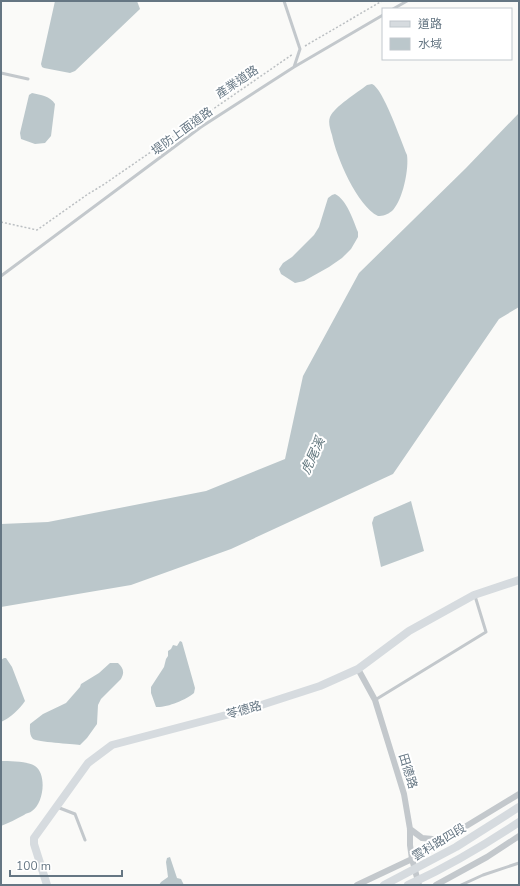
<svg xmlns="http://www.w3.org/2000/svg" width="520" height="886" viewBox="0 0 520 886" font-family="'Nunito Sans','Noto Sans TC',sans-serif">
<rect width="100%" height="100%" fill="#fafaf8"/>
<path fill="#bbc7cb" d="M55 1H137L140 9 75 71 70 73 44 68 42 67 41 64Z
M372 84C383 88 401 141 407 155 409 169 403 200 392 211 387 215 383 216 378 216 357 206 336 156 332 135 330 129 328 122 330 117 335 106 357 93 367 85Z
M32 93C41 95 50 96 55 104L51 136 45 143 35 144 21 139 20 133 29 95Z
M519 113V307L499 319 393 474 231 549 131 585 1 607V524L48 522 206 491 285 459 303 376 359 273 466 168Z
M335 194C347 200 353 220 358 232V237L351 249 342 258 329 267 304 281 295 283 281 274 279 269 283 263 292 257 314 235 319 227 328 198 332 195Z
M411 501 424 551 381 567 372 523 374 517Z
M180 641 182 642 195 688 194 693C186 700 166 708 156 707L151 693V687L164 667 166 659 168 656V651L171 649 173 645 177 646Z
M4 658H6L12 667 25 701C20 709 10 718 1 722V660Z
M110 663H118C123 668 125 672 121 679L101 699 98 705 97 724 87 738 80 745C72 744 37 742 33 739 29 735 30 728 30 724L43 714 66 703 80 687 81 684 99 673Z
M1 761C10 761 27 761 35 766 47 774 44 803 32 811 30 813 26 813 24 815 16 819 9 823 1 826Z
M170 857 177 878 181 879 184 885H159L161 882 168 877 166 862 167 858Z"/>
<g fill="none" stroke-linecap="round" stroke-linejoin="round">
<path stroke="#bbbfc2" stroke-width="1.5" stroke-dasharray="2 2" stroke-linecap="butt" d="M305 46 382 1
M1 222 37 230 88 194 103 185 293 54"/>
<path stroke="#c3c8cc" stroke-width="3" d="M284 1 300 49 294 67
M393 9 407 1
M1 73 28 79
M1 276 201 127 294 67 383 15
M375 700 486 632 475 596
M57 807 75 814 85 840
M461 885 483 875 519 863"/>
<path stroke="#c3c8cc" stroke-width="6" d="M358 669 375 700 404 794 410 829V845L412 859 419 885
M410 829 422 838 443 840
M357 885 412 859 519 794
M436 885 487 857 519 836"/>
<path stroke="#d6dbdf" stroke-width="8" d="M47 885 34 844V838L88 763 112 745 249 709 320 686 358 669 409 631 474 595 519 580
M384 885 456 847 519 807
M408 885C447 867 483 846 519 822"/>
</g>
<g text-anchor="middle" dominant-baseline="central" stroke-width="4" stroke-linejoin="round" paint-order="stroke">
<g font-size="12" fill="#657683" stroke="#fff">
<text transform="translate(237 82) rotate(-34)">產業道路</text>
<text transform="translate(182 131) rotate(-36)">堤防上面道路</text>
<text transform="translate(244 710) rotate(-16)">苓德路</text>
<text transform="translate(408 771) rotate(73)">田德路</text>
<text transform="translate(439 842) rotate(-31)">雲科路四段</text>
</g>
<g font-size="13" font-style="italic" fill="#60757c" stroke="#fff">
<text transform="translate(313 456) rotate(-65)">虎尾溪</text>
</g>
</g>
<rect width="520" height="886" fill="none" stroke="#657683" stroke-width="4"/>
<rect x="382" y="8" width="130" height="52" fill="#ffffff" stroke="#c1c8cd"/>
<rect x="390" y="21" width="20" height="6" fill="#d6dbdf" stroke="#c1c8cd"/>
<text x="418" y="28" font-size="12" fill="#657683">道路</text>
<rect x="390" y="38" width="20" height="12" fill="#bbc7cb" stroke="#c1c8cd"/>
<text x="418" y="48" font-size="12" fill="#657683">水域</text>
<path d="M10 870v6h112v-6" fill="none" stroke="#657683" stroke-width="2"/>
<text x="16" y="870" font-size="12" fill="#657683" stroke="#ffffff" stroke-width="3" paint-order="stroke">100 m</text>
</svg>
